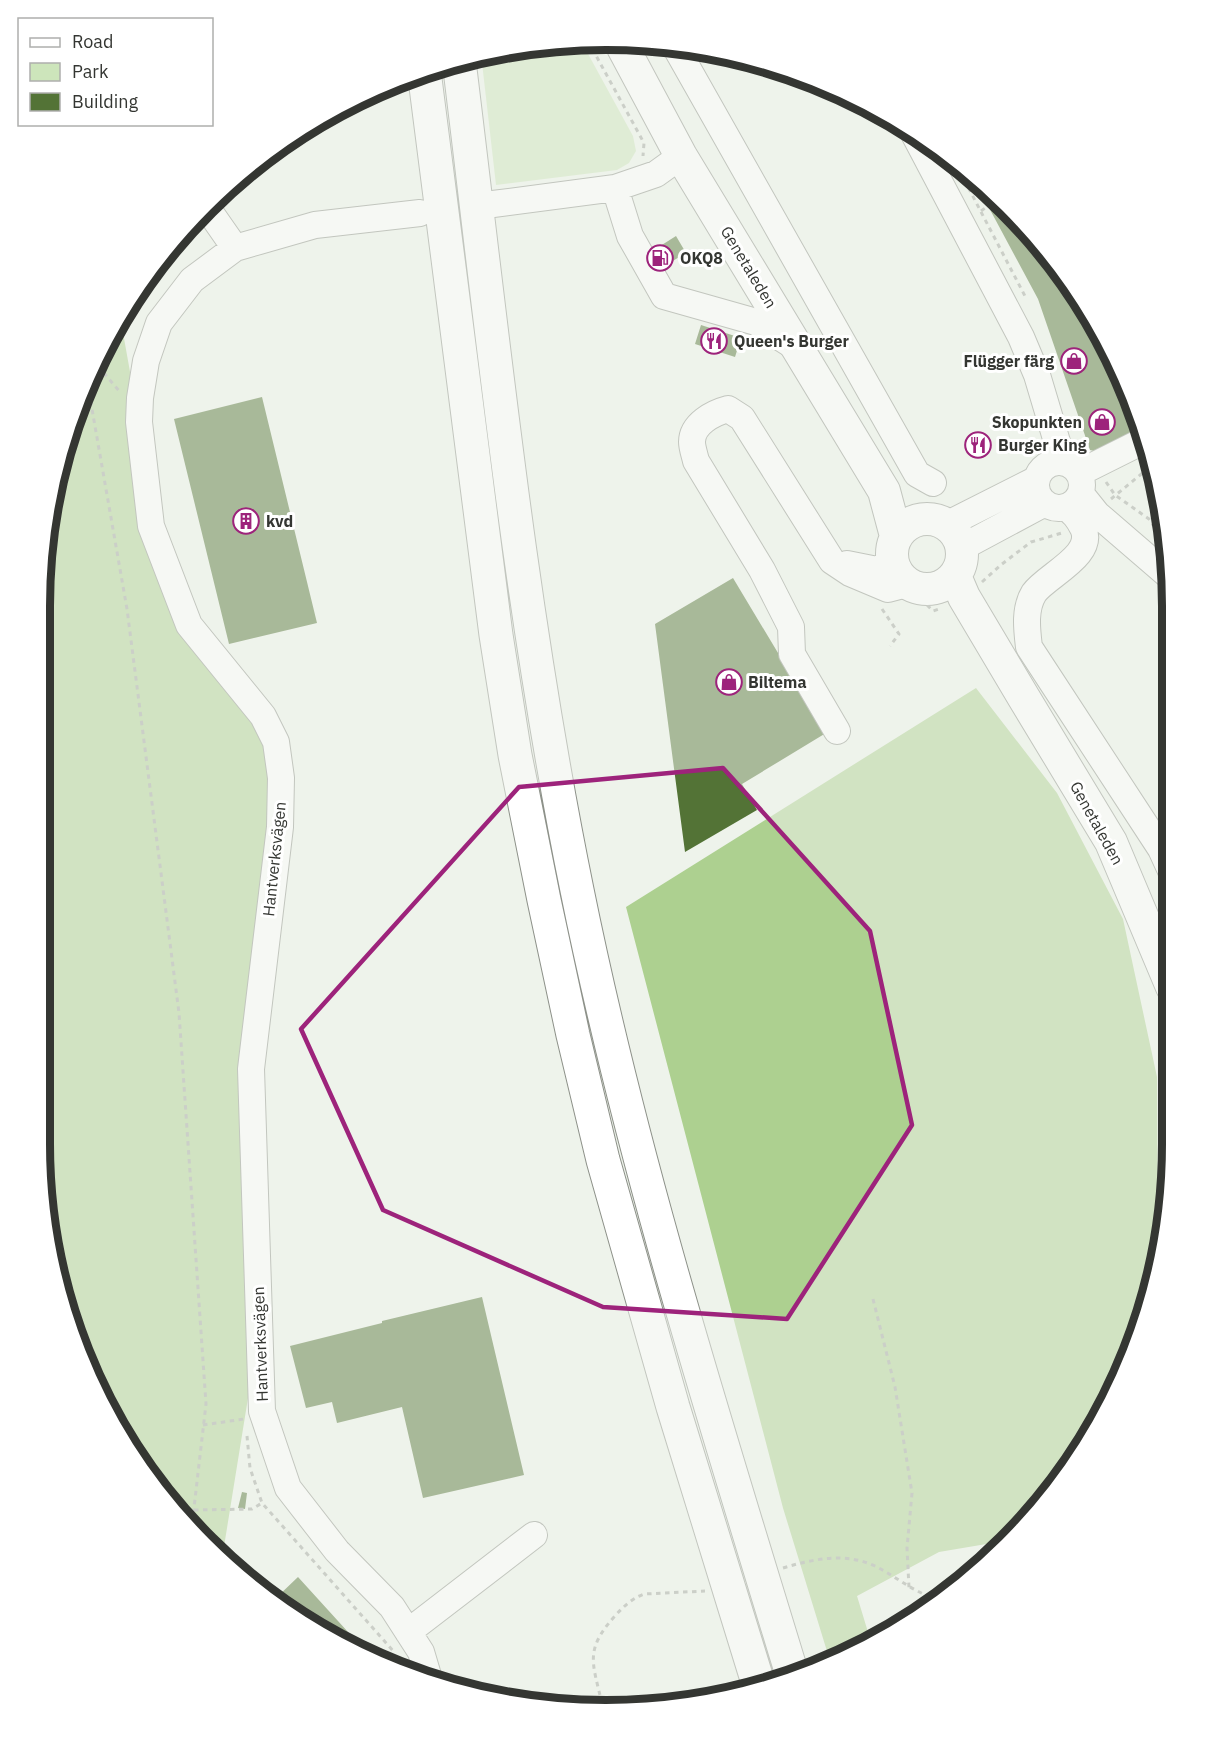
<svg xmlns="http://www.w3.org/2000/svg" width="1211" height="1750" viewBox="0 0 1211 1750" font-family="'IBM Plex Sans',sans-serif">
<rect width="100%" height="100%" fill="#eef3eb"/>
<path fill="#cde5bb" d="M581 41 633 136 636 151 629 163 617 170 496 185 481 54 495 50Z"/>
<path fill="#add090" d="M120 316 139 422 151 526 189 625 263 716 280 827 260 982 258 1336 222 1559 134 1459 58 1291 39 1144V605L50 495 115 323Z
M976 688 1057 793 1123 919 1157 1077 1158 1267 1129 1362 1076 1460 1010 1540 939 1552 857 1596 871 1642 856 1652 830 1661 783 1508 626 907Z"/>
<path fill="#537336" d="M973 178 1006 205 1113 355 1141 435 1106 454 1090 450 1038 299Z
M676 236 686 253 656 271 646 255Z
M701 325 741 338 735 357 695 344Z
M262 397 317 623 229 644 174 419Z
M733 578 826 733 742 784 757 810 685 852 655 624Z
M482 1297 524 1475 423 1498 402 1407 337 1423 332 1402 306 1408 290 1346 382 1323V1321Z
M242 1492 247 1493 245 1509 238 1508Z
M298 1577 368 1654V1655L276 1598Z"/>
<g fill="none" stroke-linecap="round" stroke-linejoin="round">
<g stroke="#8d9189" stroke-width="28">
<path id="minor" d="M675 46 917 474 933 483
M912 130 1021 337 1037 375 1063 462
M615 188 630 236 664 296 756 322 797 348
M493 204 615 188 656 174 681 156
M205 205 235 248
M420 213 315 225 235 248 192 280 159 323 146 361 140 398 139 422 151 526 189 625 263 716 276 742 281 778 280 827 251 1069 262 1411 288 1488 337 1551 392 1607 421 1652 429 1679
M1036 485a23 23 0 1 1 46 0a23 23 0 1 1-46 0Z
M1079 473 1143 441
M1081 494 1097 514 1169 576
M1065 507C1074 513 1078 518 1083 528 1096 555 1047 575 1034 593 1024 609 1027 630 1029 647L1161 849 1172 873
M946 525 1037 479
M961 548 1045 503
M847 564 877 570 892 562
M837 731 792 654 791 627 762 570 696 461C695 456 692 448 692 442 692 424 713 413 728 409L742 418 832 561 850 573 888 589 907 584
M408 1632 534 1535"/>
</g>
<g stroke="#8d9189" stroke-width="34">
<path id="major" d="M619 40 681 156 884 491 896 536
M892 554a35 35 0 1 1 70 0a35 35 0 1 1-70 0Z
M955 576 964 597 1024 698 1111 842 1172 987"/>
</g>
<g stroke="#8d9189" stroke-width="35">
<path id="highway" d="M459 61C493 338 521 616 577 890 631 1157 713 1415 792 1674
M424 71 496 635 515 755 544 900 573 1035 603 1160 673 1407 759 1686"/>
</g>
<path stroke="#a1a49e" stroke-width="3" stroke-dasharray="4.5 4.5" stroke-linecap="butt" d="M588 41 644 143 643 156
M956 164 1026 298
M981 211 988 206
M98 366 120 392
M89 392 127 609 179 1013 206 1404 192 1525
M1106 482 1115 495 1149 519 1165 543
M1111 499 1151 466
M982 582 1002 564 1031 542 1062 533
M919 602 925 603 933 611 942 608
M882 609 899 634 890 646
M873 1299 895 1387 912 1493 907 1548 909 1588
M203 1425 244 1419
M247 1436 250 1468 262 1503 395 1653
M194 1510 252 1509 262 1503
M783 1568C813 1559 845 1552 875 1566 895 1576 911 1590 933 1598
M602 1704C593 1663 584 1651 614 1617 623 1607 631 1599 644 1594L705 1591"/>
<use href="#minor" stroke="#fff" stroke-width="26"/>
<use href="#major" stroke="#fff" stroke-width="32"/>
<use href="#highway" stroke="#fff" stroke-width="33"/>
</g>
<path d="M0 0H1211V1750H0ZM723 768 870 931 912 1125 787 1319 603 1307 383 1210 301 1029 519 787Z" fill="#eef3eb" fill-opacity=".55" fill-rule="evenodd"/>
<path fill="none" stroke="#9d237b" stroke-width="4.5" stroke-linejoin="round" d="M723 768 870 931 912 1125 787 1319 603 1307 383 1210 301 1029 519 787Z"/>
<defs>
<g id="fuel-ring" transform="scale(1.35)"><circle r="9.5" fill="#fff" stroke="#9d237b" stroke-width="1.5"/><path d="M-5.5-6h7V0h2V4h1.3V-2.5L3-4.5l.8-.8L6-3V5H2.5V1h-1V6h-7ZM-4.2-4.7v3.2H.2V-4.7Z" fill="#9d237b"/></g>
<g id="restaurant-ring" transform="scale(1.35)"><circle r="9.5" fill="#fff" stroke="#9d237b" stroke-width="1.5"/><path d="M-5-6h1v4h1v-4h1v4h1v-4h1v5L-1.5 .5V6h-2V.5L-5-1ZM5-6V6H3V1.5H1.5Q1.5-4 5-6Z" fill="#9d237b"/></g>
<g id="shop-ring" transform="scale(1.35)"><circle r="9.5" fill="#fff" stroke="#9d237b" stroke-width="1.5"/><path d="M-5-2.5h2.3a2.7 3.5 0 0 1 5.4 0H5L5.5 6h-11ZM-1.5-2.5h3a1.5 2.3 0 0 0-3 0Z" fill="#9d237b"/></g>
<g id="building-ring" transform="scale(1.35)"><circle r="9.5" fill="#fff" stroke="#9d237b" stroke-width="1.5"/><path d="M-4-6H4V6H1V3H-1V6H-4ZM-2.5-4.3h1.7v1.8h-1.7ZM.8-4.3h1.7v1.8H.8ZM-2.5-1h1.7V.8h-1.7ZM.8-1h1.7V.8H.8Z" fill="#9d237b"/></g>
</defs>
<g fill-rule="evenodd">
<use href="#fuel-ring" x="660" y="258"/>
<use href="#restaurant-ring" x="714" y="341"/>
<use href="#shop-ring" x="1074" y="361"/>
<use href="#shop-ring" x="1102" y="422"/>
<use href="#restaurant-ring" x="978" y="445"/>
<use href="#building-ring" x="246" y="521"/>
<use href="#shop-ring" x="729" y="682"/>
</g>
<g text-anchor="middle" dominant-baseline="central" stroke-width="6" stroke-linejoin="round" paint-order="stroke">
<g font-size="16" font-weight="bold" fill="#343632" stroke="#fff" text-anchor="start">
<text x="680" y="258">OKQ8</text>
<text x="734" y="341">Queen's Burger</text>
<text x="1054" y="361" text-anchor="end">Flügger färg</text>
<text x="1082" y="422" text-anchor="end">Skopunkten</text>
<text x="998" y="445">Burger King</text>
<text x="266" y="521">kvd</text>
<text x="748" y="682">Biltema</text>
</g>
<g font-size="16" fill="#343632" stroke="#fff">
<text transform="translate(749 267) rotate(59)">Genetaleden</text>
<text transform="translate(1097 823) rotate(61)">Genetaleden</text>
<text transform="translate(274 859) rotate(-84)">Hantverksvägen</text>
<text transform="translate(260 1344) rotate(-92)">Hantverksvägen</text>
</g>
</g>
<path d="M0 0H1211V1750H0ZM606 50H606A556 556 0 0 1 1162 606V1144A556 556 0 0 1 606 1700H606A556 556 0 0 1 50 1144V606A556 556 0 0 1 606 50Z" fill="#fff" fill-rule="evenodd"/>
<path fill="none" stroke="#343632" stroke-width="8" d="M606 50H606A556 556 0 0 1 1162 606V1144A556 556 0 0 1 606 1700H606A556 556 0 0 1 50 1144V606A556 556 0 0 1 606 50Z"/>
<rect x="18" y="18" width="195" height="108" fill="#ffffff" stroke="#aeafad" stroke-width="1.5"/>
<rect x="30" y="38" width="30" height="9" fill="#ffffff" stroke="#aeafad" stroke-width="1.5"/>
<text x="72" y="48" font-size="18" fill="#343632">Road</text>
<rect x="30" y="63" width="30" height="18" fill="#cde5bb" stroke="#aeafad" stroke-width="1.5"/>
<text x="72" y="78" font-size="18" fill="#343632">Park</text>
<rect x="30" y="93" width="30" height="18" fill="#537336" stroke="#aeafad" stroke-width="1.5"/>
<text x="72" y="108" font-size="18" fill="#343632">Building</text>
</svg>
